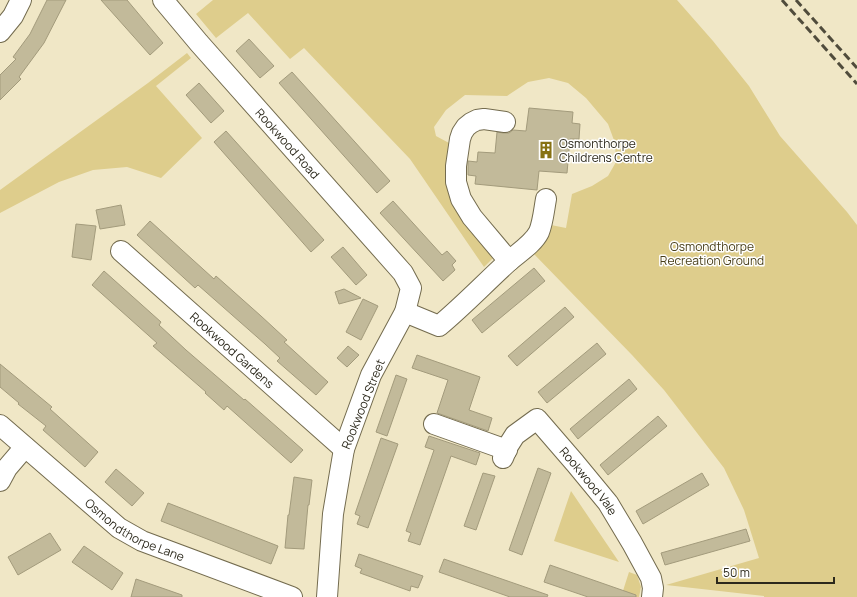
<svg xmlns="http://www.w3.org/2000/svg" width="857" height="597" viewBox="0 0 857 597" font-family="Manrope,sans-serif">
<rect width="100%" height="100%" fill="#f0e7c6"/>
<path fill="#decd8c" d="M213 0H677L713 41 749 86 780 136 847 212 857 225V597H764V596L666 585 759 558 744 510 724 468 664 390 632 355 532 252 547 239 551 225 566 228 572 194 592 186 608 176 616 162 615 143 608 124 586 98 568 83 549 78 528 82 507 96 465 95 446 110 434 127 436 136 449 143 450 184 495 256 484 267 410 159 304 48 290 59 248 13 216 38 196 14Z
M187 53 191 58 156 86 202 138 161 178 127 167 93 170 59 182 0 213V190L148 83Z
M571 491 619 562 554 541Z
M629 572 637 575 641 587 639 597H621Z"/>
<path fill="#c2ba9a" stroke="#a39b7c" d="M47 0H66L44 43 19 77 21 79 0 100V75L16 59 13 57 30 34Z
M101 0H127L163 43 150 55Z
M249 39 274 66 260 78 236 51Z
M292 72 390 181 377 193 279 83Z
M199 83 224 111 211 123 186 95Z
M529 108 573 112 572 123 580 124 579 139H570L567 173 539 171 537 190 475 184 476 176 468 175V161L477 162 478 152 495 153 497 132 503 133H509L513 130 526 131Z
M226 131 324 240 311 252 214 142Z
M393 201 442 255 447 251 456 261 452 265 455 270 443 281 380 213Z
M121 205 125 225 100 229 96 210Z
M150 221 214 279 216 276 261 316 287 340 284 342 328 382 316 395 277 361 280 358 265 344 198 285 195 288 137 235Z
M76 224 96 226 91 260 72 257Z
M343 247 367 275 356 285 331 257Z
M534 268 545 281 482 333 472 320Z
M104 271 161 322 159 325 186 350 244 400 245 399 303 450 291 463 227 406 224 410 205 393 206 392 153 346 157 343 92 285Z
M344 289 361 298 339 304 335 292Z
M363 299 378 306 361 340 346 332Z
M565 307 574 317 517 366 508 356Z
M597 343 606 354 547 403 538 392Z
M348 346 359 355 347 367 337 358Z
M417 355 480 377 469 410 492 418 488 431 437 413 448 380 412 368Z
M0 364 52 407 50 409 98 452 85 467 43 430 46 426 18 404 19 403 0 387Z
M396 375 407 379 387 436 376 432Z
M629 379 637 389 578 439 570 429Z
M658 416 667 426 608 475 600 465Z
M429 436 480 453 476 465 451 456 420 545 408 541 411 533 406 531 434 450 425 447Z
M381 438 398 444 368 528 357 524 360 516 355 514Z
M538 468 551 473 522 555 509 550Z
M116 469 144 493 132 506 105 482Z
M483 473 495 476 476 530 464 526Z
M702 473 709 485 643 524 636 511Z
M294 477 312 480 309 505H308L304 549 285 548 288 515H289Z
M168 503 278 546 271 564 161 521Z
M746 529 750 541 665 565 661 553Z
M50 533 61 550 18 575 8 557Z
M84 546 123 573 112 590 72 562Z
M359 554 423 576 418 588 411 586 410 591 360 573 362 569 355 566Z
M444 559 548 595 547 597H510L439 572Z
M550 565 636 595V597H588L544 582Z
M136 579 182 595V597H131Z"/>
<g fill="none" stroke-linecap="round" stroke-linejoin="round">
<g stroke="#736b4e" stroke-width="22">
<g id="minor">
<path id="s1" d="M163 0 199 43 403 273 411 288 405 312 371 375 344 449 333 514 327 597"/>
<path d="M0 32 13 16 21 0"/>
<path d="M505 122 484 119 477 120 471 123 466 127 462 133 460 139 456 166V182L461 199 472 217 509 261"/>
<path id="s2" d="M121 251 344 449"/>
<path d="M405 312 439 326C463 306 485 283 508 262 518 253 533 244 539 232 543 222 544 210 546 199"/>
<path d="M434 424 507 450"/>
<path id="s3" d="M0 425 119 528 142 541 292 597"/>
<path id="s4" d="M503 458 508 446 515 435 537 419 575 463 608 503 632 543 651 578 653 588 652 597"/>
<path d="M0 481 7 468 25 447"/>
</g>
</g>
<use href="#minor" stroke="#fff" stroke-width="20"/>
<path stroke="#504c3c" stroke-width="3" stroke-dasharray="8 4" stroke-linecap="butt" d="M782 0 857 84
M796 0 857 68"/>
</g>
<defs>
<g id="building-bare" transform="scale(1.38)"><path d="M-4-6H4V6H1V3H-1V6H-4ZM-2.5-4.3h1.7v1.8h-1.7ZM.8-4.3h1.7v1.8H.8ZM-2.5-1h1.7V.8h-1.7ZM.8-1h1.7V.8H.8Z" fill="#877214" stroke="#fff" stroke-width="2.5" paint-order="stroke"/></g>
</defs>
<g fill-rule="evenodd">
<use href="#building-bare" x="546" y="150"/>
</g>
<g text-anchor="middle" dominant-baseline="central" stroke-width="3" stroke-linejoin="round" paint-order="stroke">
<g font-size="12" fill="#2c291c" stroke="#fff">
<text stroke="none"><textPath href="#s1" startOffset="190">Rookwood Road</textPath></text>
<text stroke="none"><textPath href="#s2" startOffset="149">Rookwood Gardens</textPath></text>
<text transform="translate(363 404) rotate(-68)">Rookwood Street</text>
<text stroke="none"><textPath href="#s4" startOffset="134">Rookwood Vale</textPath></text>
<text stroke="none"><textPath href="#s3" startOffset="172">Osmondthorpe Lane</textPath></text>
</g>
<g font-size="12" fill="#2c291c" stroke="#fff" text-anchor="start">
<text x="559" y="143">Osmonthorpe<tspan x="559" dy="14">Childrens Centre</tspan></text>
</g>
<g font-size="12" fill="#483e18" stroke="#fff">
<text x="712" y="246">Osmondthorpe<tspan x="712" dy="14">Recreation Ground</tspan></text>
</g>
</g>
<path d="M717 577v6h117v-6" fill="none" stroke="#2c291c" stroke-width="2"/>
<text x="723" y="577" font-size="12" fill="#2c291c" stroke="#ffffff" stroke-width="3" paint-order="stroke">50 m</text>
</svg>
